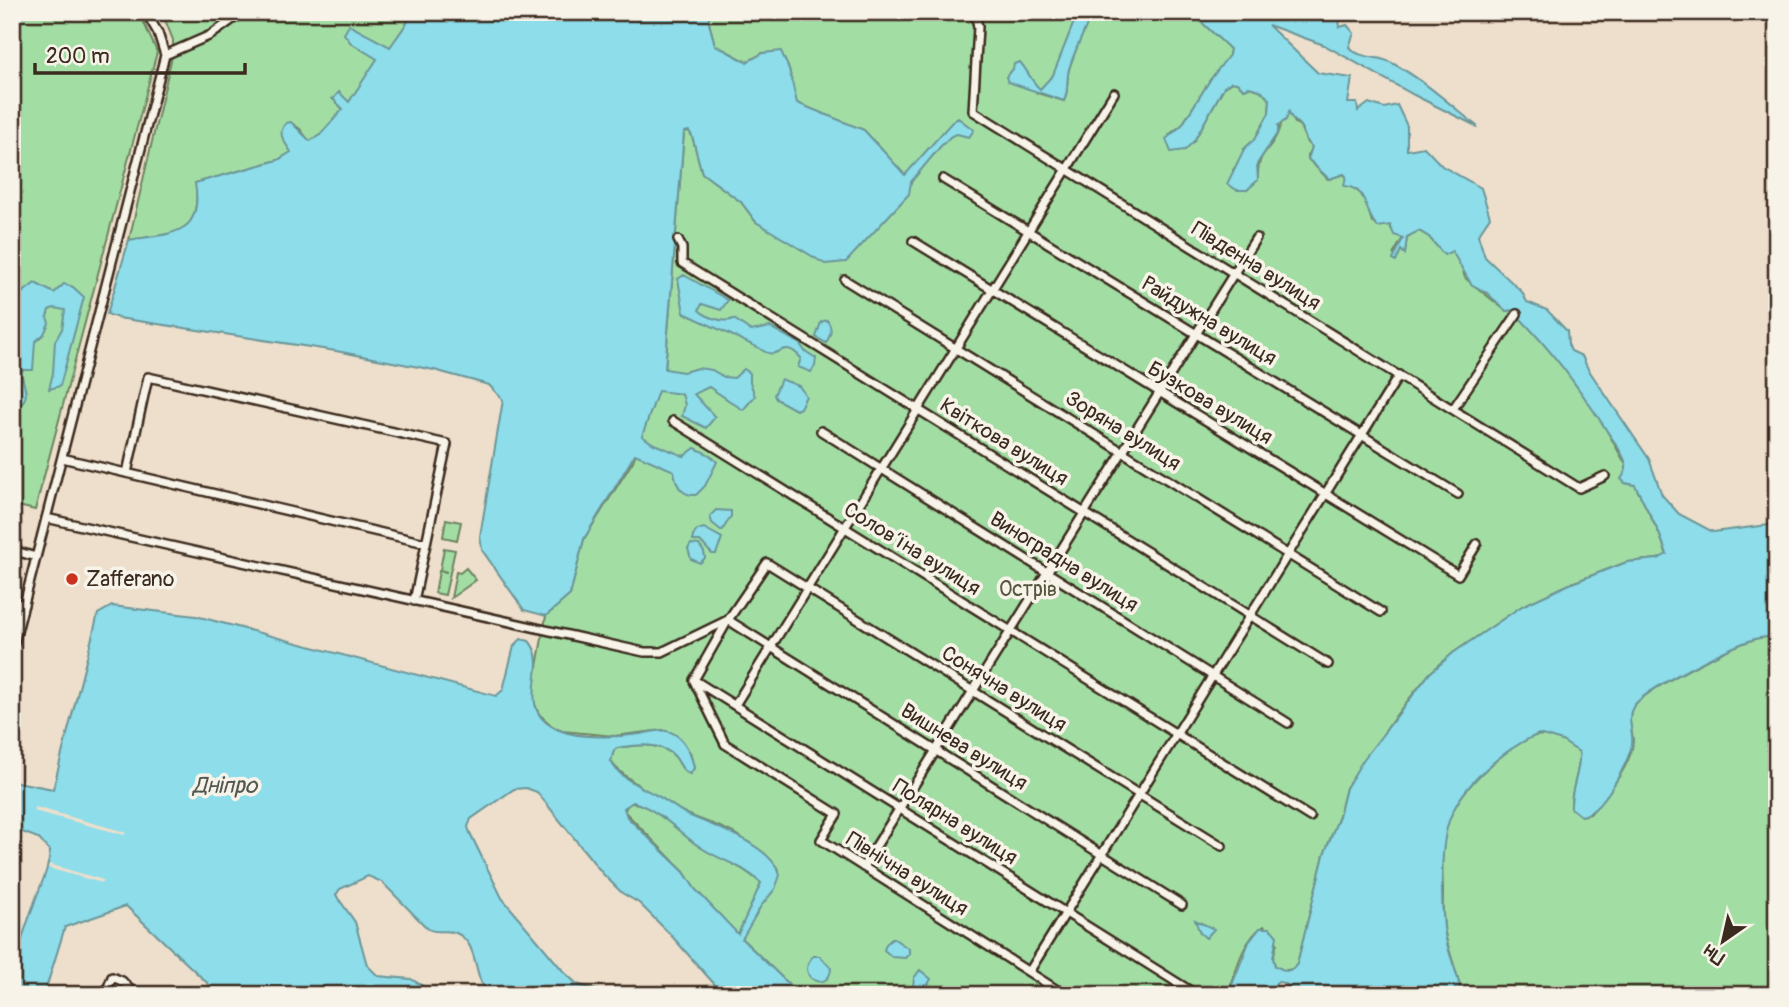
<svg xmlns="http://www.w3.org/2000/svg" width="1789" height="1007" viewBox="0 0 1789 1007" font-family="Pangolin,sans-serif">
<rect width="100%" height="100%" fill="#eddfcb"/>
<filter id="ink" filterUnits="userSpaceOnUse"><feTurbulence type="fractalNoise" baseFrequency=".0143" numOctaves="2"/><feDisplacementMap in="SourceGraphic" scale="14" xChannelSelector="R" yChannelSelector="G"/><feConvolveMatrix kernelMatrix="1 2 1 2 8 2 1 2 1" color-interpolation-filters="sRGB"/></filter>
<g filter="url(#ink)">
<path fill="#a2dea4" stroke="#6e8461" stroke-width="2" d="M12 12H139L157 52 35 510 18 506 12 530Z
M162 12H410L407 23 390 48 349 26 351 43 378 59 349 102 333 99 343 109 320 135 310 142 300 129 291 123 292 152 278 160 196 183C201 239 174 233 129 240L173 52V40Z
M709 12H1078L1053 76 1037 93 1064 101C1069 91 1066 80 1069 69 1075 49 1084 31 1092 12H1191L1230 49 1229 56 1210 80 1182 125 1170 134 1194 141 1224 87 1232 82 1237 83 1244 89 1249 87 1260 90 1270 100 1269 113 1255 139 1244 149 1242 158 1233 170 1247 190 1258 179C1257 150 1270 153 1278 132 1281 123 1283 118 1289 111L1295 123 1300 126 1307 143 1312 147 1308 154V159L1328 179 1344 174 1352 187 1364 196 1372 222 1378 227 1389 224 1394 234 1400 236 1405 234 1393 255 1401 249 1405 253 1407 237 1419 231 1429 237 1444 254 1452 250 1461 264 1465 278 1506 311 1512 310 1535 333 1571 375 1601 420 1626 465 1625 483 1635 485 1659 533 1667 555 1658 559 1627 562 1572 583 1522 606 1453 653 1430 673 1397 714 1346 788 1339 816 1324 855 1297 964 1293 969 1281 971 1275 966 1273 958 1277 943 1264 926C1243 938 1235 973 1228 995H800L737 934 695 889 684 872 624 811 629 803C655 801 681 836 702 848 729 863 742 865 766 888L779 870C765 854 747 839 727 830 714 824 700 820 687 814 671 806 617 775 611 761L614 750 617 748C635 745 663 741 676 758 681 765 682 771 690 774L694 768 690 752 663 730 614 736 562 731 552 726 539 714 533 700 534 683 546 616 570 595 584 539 633 461 665 370 684 132 689 131 692 136 702 173 741 202 756 222 911 182 864 130 796 103 789 69 763 53 747 62 715 45 709 23Z
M446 519 461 522 457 540 443 537Z
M444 548 455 550 445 595 435 593 439 571 447 572 440 570Z
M466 568 476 580 451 598 456 572 460 573Z
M1777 636V995H1462C1458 973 1449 954 1445 933 1442 919 1443 903 1443 890 1442 868 1441 840 1449 820 1460 789 1490 764 1516 745 1537 729 1560 734 1579 752 1581 771 1570 789 1571 808L1581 816 1590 814C1606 796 1633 764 1633 740 1632 729 1627 718 1632 708 1642 690 1734 645 1755 639 1762 637 1770 637 1777 636Z"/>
<path fill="#8dddea" stroke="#6c9598" stroke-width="2" fill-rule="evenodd" d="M410 12H709V23L715 45 747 62 763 53 781 51 789 69 797 103 864 130 905 175 951 123 958 118 974 130 969 137 957 134 951 136 940 147 911 182 909 194 846 262 825 264 756 222 741 202 702 173 692 136 689 131 684 132 665 369 683 372 698 368 712 370 724 377 734 378 744 369 750 373V382L755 396 743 410 709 387 694 394 715 417 706 428 682 416 685 405 682 394 658 391 642 436 654 444 684 456 695 448 710 455 717 462 705 486 696 495C681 496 676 485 674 471L635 454 584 539 570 595 546 616 524 610 482 550 480 536 503 400 489 385 434 370 336 351 118 318 107 314 129 240C170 233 204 237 195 183L278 160 291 152C285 142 276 134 286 123L291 122 310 141 320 135 343 109 333 99 339 92 349 102 377 59 351 43 344 34 349 25 390 47 407 23Z
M1078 12H1092C1085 31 1075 49 1069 69 1066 80 1069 91 1064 101L1008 82 1006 77 1013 69 1014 64 1020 62C1028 71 1031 81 1040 89L1053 75Z
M1191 12H1338L1340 27 1347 25 1354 33 1349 47C1360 60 1380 55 1394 64 1425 81 1451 105 1478 127L1414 95 1324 45 1268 25 1318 73 1352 78 1348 103H1357L1358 111 1369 103 1384 108 1397 105 1407 126V150L1424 147 1442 166 1481 188 1490 217 1478 235 1485 257 1522 292 1527 302 1547 310 1567 331 1568 344 1571 351 1582 356 1588 369 1649 459 1662 495 1679 514 1713 532 1777 524V636C1770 637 1762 637 1755 639 1733 645 1644 689 1633 707 1626 718 1634 732 1632 744 1629 763 1601 814 1581 816L1571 808C1570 789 1581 771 1579 752L1562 741 1539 734C1505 748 1461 785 1449 821 1440 847 1441 900 1444 928 1446 950 1458 972 1462 995H1293C1292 986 1286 983 1278 982L1264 995H1228L1249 942 1260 928H1270L1277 936 1273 958 1275 966 1286 971 1293 969 1297 964 1324 855 1339 816 1346 788 1363 760 1430 673 1453 653 1522 606 1572 583 1627 562 1658 559 1667 554 1659 533 1635 485 1625 483 1621 479C1624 474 1627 471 1626 464 1623 452 1613 441 1607 431 1578 386 1550 348 1512 310L1506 311 1487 293 1471 284 1452 251 1444 255 1429 237 1419 231 1407 237 1405 254 1401 250 1396 262 1393 260 1403 238 1394 235 1390 225 1378 227C1363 214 1370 188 1344 186L1346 176 1344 174 1329 179 1308 159 1312 147C1303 141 1306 133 1300 126 1295 120 1292 121 1289 112L1286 120 1278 125V132L1257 164 1258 180 1247 190H1237L1227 184 1244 149 1255 139 1269 113 1270 100 1260 90 1249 87 1244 89 1237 83 1231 82 1224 87 1194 141 1185 150 1171 152 1166 139 1182 125 1210 80 1229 55 1230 49Z
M684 275 728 300 721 310 702 304 699 310C707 318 724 323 734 319L751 331 770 327 799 343 805 351 816 358 815 366 811 372 798 367 801 358C780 335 781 365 759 348L684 313 678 279Z
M35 283 54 293 64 284 73 287 84 297 60 386 49 389 53 373 55 341 62 329 65 310 54 308 49 310 47 317 49 323 44 334 35 342 33 370H22C20 384 33 393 20 405H13L12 394 18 380 12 378V301Z
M827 320C833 329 831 334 826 343L816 337 821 322Z
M781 379 799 386 806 396 800 408 796 410 776 399 774 395Z
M716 510 731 511V516L722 531 712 523 710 516Z
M704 528 722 538 716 554H712L700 541H693V536L697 530Z
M691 544 699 545 704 552 705 558 700 563 691 559 688 549Z
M112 606 196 616 496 696 503 690 514 646 521 639 529 641C553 667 510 708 559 730 580 739 618 737 640 734 649 733 659 729 667 731 684 735 691 753 694 768L690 774C682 771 681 765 676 758 663 741 635 745 617 748L614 750 611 761C618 777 639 786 654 794 665 799 675 808 686 814 714 827 770 843 780 875L775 889 761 906 742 939 800 995H724L669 933 639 903 622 893 603 874 537 792 526 788 514 789 471 819 468 827 470 833 502 898 564 972 577 984 611 995H491C488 990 483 987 481 982 474 965 475 941 456 933 447 929 437 934 428 929L382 882 368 876 340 889 336 895 355 922 367 965 378 976 411 979 438 995H220L126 906 65 927 44 995H12C12 963 25 929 36 898 42 882 49 868 50 851L38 838 12 828V781L53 789 98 614ZM633 802C660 810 678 832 700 847 722 862 740 863 761 883L738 934 695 889 684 872 627 817 624 808Z
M1195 920 1214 929 1206 938 1200 933Z
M893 938 909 949V954L905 958 892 957 884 950 886 944Z
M813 956H820L831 968C830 994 793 978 813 956Z
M920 970 931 979 925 990 927 995H912L914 978Z"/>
<path fill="#eddfcb" d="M35 807 125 832V835L34 811Z
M49 864 103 880 102 883 48 868Z"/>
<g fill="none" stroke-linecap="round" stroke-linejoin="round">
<g stroke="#3b2a1e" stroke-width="12">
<path id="minor" d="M975 12 978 27 973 111 1579 488 1605 476
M165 55 211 35 243 12
M943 179 1458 494
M678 240 682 248V263L1328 664
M913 241 1458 575 1477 544
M845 280 1381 612
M1453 409 1517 314
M673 421 1310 817
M821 431 1288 723
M62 458 425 543
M127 473 148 377 447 444 414 601
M46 518 644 652H662L728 620 1182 905
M12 550 36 557
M12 602 24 605
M12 651 165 55 158 33 146 12
M694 680 728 620 767 563 1222 846
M694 680 1197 995
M694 681 725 744 837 814 821 840 1065 995
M735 705 1114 93
M863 867 1256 238
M1029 972 1399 375
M105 995 112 977 122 981 135 995"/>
</g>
<use href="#minor" stroke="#f7f3e8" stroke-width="7"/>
</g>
</g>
<circle fill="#c8321e" stroke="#f7f3e8" stroke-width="2.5" cx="72" cy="579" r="7"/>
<g text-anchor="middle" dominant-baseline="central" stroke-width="7" stroke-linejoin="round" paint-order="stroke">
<g font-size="21" fill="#3b2a1e" stroke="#f7f3e8">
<text transform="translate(1256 266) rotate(32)">Південна вулиця</text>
<text transform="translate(1209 321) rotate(31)">Райдужна вулиця</text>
<text transform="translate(1210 403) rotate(31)">Бузкова вулиця</text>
<text transform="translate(1123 431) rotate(32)">Зоряна вулиця</text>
<text transform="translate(1004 442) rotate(32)">Квіткова вулиця</text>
<text transform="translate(912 549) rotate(32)">Соловʼїна вулиця</text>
<text transform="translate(1064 562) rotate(32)">Виноградна вулиця</text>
<text transform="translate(1004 689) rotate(32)">Сонячна вулиця</text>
<text transform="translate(964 747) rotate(32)">Вишнева вулиця</text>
<text transform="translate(955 822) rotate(32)">Полярна вулиця</text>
<text transform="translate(907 874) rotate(32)">Північна вулиця</text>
</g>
<g font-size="21" fill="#3b2a1e" stroke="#f7f3e8" text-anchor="start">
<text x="86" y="579">Zafferano</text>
</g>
<g font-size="21" fill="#555740" stroke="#f7f3e8">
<text x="1028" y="589">Острів</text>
</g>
<g font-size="23" font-style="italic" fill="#505751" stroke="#f7f3e8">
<text x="225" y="785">Дніпро</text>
</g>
</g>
<rect width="1789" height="1007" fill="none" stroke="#f7f3e8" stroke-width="42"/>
<rect x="21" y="21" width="1747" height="965" fill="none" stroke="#3b2a1e" stroke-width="2.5" filter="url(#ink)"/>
<g transform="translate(1723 941) rotate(214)" stroke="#f7f3e8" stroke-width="5" paint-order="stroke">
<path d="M0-5L12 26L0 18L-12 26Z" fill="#3b2a1e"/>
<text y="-10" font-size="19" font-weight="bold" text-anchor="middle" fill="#3b2a1e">Пн</text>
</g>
<path d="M35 63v10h210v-10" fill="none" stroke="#3b2a1e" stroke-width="3.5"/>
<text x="46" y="63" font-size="21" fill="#3b2a1e" stroke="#f7f3e8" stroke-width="5" paint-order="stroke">200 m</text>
</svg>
